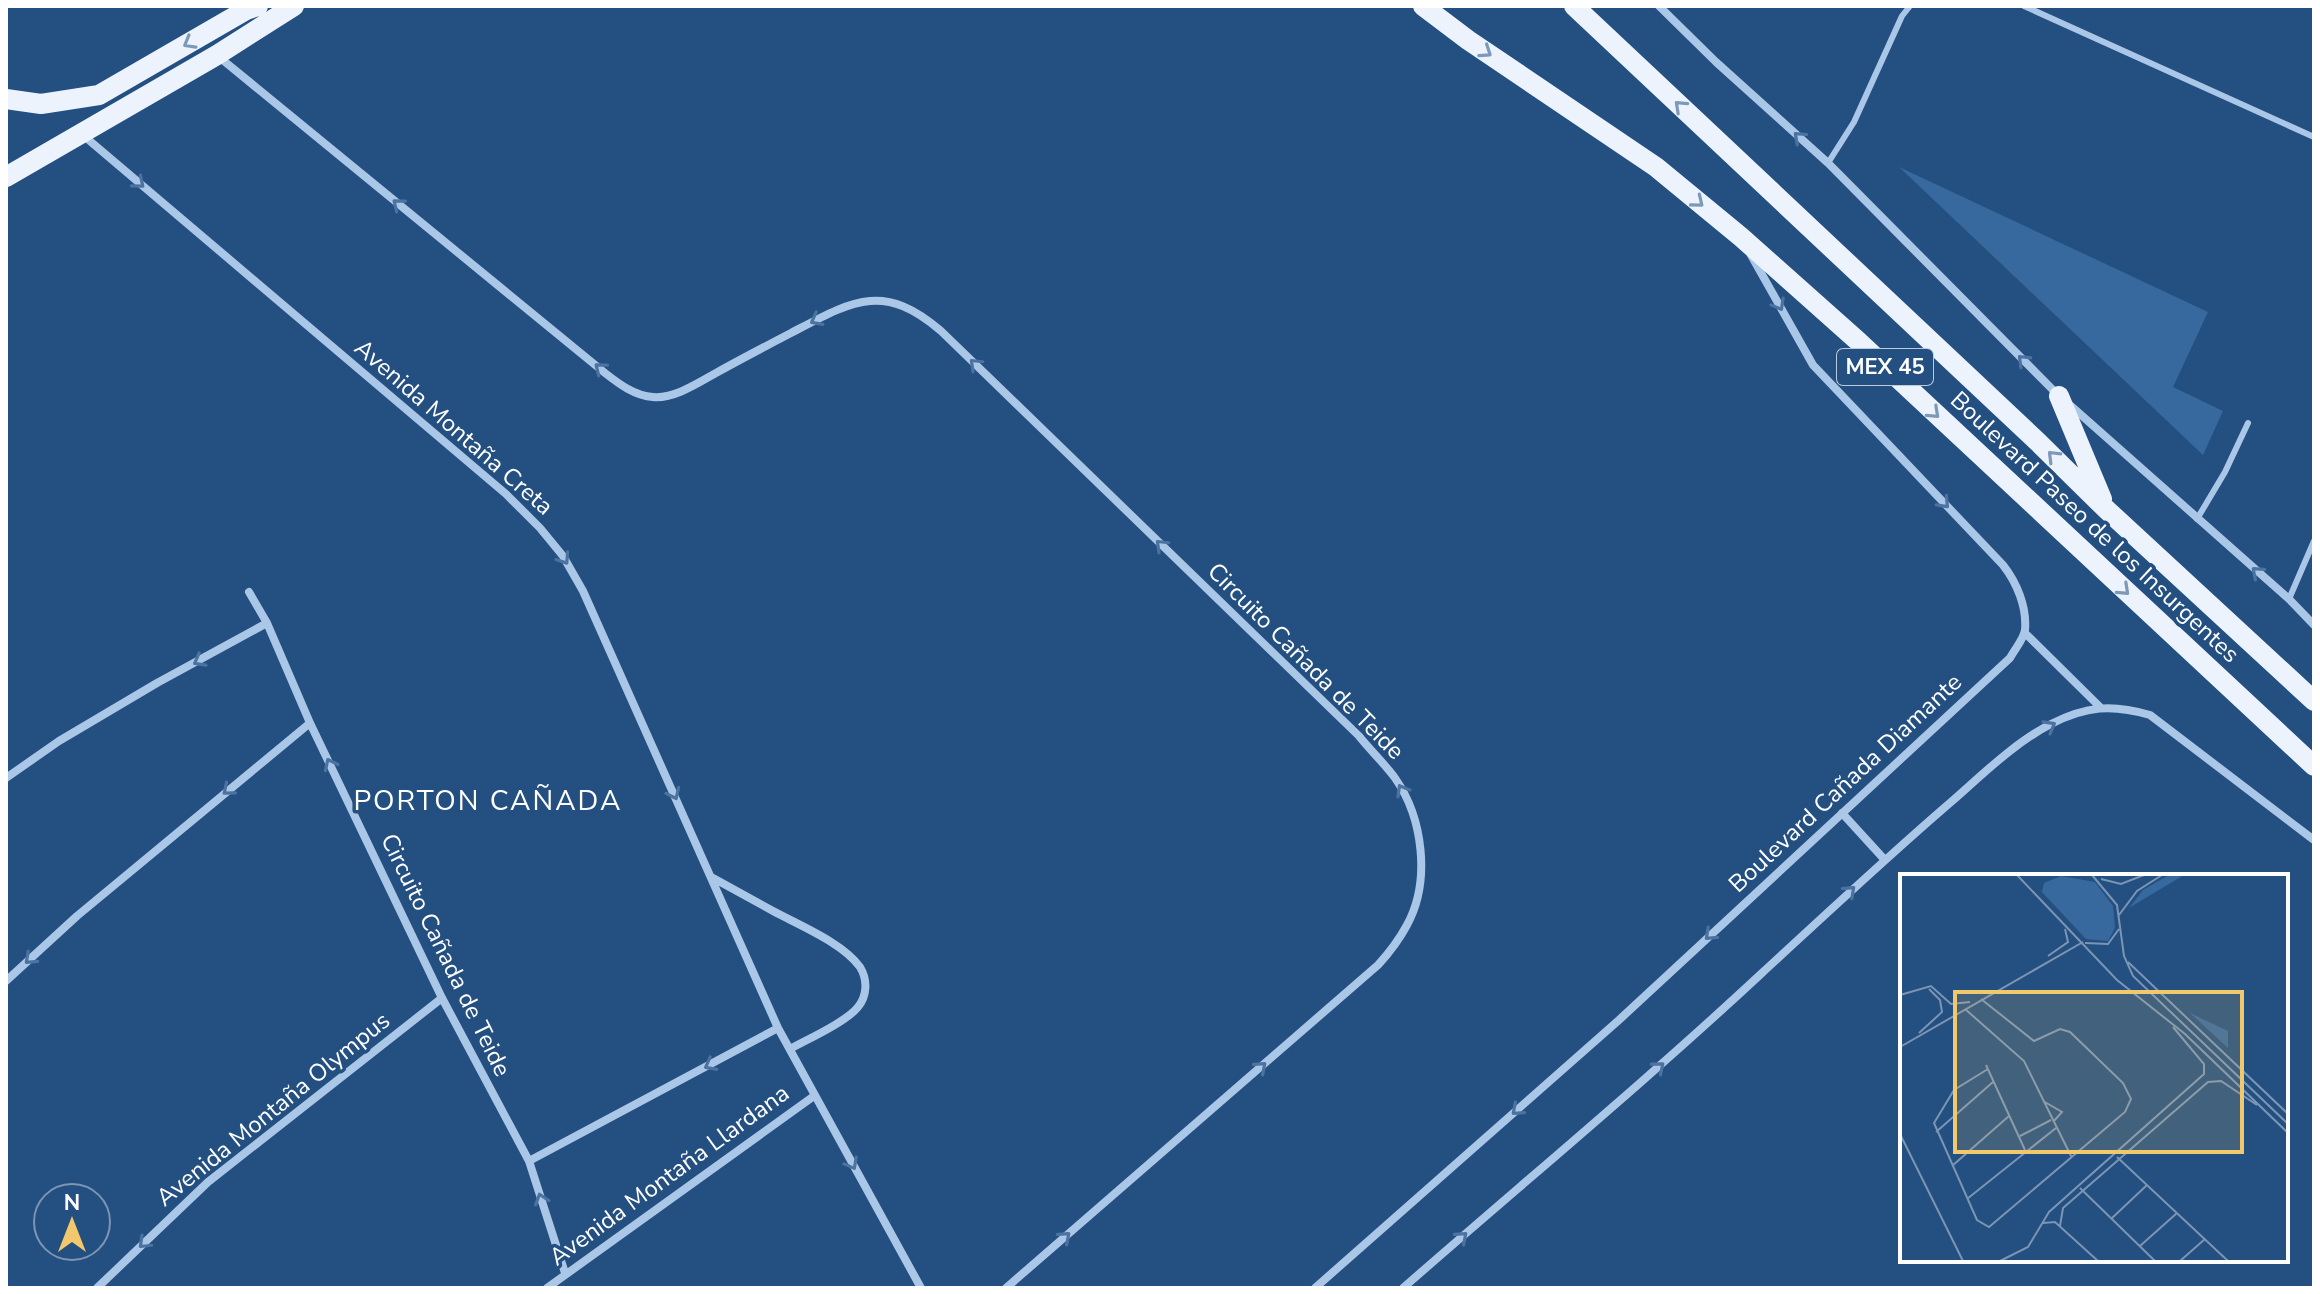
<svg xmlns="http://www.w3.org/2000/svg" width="2320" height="1294" viewBox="0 0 2320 1294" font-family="'Nunito Sans',sans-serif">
<rect width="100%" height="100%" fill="#234f81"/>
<path fill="#37699e" d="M1899 167 2208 312 2173 387 2223 411 2203 455Z"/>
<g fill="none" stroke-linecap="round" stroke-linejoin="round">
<path stroke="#aac7e7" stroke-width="6" d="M2024 6 2314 137
M1828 163 1854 122 1902 16 1910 6
M2197 519 2225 472 2248 423
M2289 599 2314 541"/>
<path stroke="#aac7e7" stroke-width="8" d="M1659 6 1716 62 1828 163 2058 395
M219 57 605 373C619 384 635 396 653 397 674 399 698 383 716 373 741 359 766 346 791 333 852 301 883 281 941 331L1359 736C1370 750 1384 763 1395 778 1423 818 1431 881 1407 925 1399 940 1389 953 1378 965L1006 1288
M84 136 506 494 540 528 563 556 583 591 778 1028 921 1288
M2071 406 2289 599 2314 625
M249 592 267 623 310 723 442 998 529 1161 565 1273
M2025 633 2100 707
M6 778 59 741 157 683 267 623
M1842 813 1884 859
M713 878C733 889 753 900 773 911 799 925 843 943 860 967 868 980 867 996 858 1007 846 1022 808 1039 790 1049
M6 981 77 916 310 723
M529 1161 778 1028
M97 1288 208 1182 442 998
M547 1288 814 1096
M1315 1288 1619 1020 2010 658C2014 650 2024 639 2025 630 2027 607 2017 583 2003 565L1813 365 1751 255
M1403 1288C1523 1183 1646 1081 1762 973 1825 915 1887 857 1951 802 1982 775 2014 743 2051 724 2086 706 2112 704 2150 715L2314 840"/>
<path stroke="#ecf3fd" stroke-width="20" d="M1423 6 1468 40 1656 167 1741 237 1859 342 2314 766
M1574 6 2039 443 2107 510 2314 701
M6 99 41 104 99 95 246 10 258 6
M6 177 217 55 294 6
M2059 396 2102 499"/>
</g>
<defs><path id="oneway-chevron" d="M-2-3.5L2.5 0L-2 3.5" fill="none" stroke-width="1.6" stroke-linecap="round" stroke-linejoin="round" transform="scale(2)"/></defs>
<g stroke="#7d99b9">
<use href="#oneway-chevron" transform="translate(189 43) rotate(150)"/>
<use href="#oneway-chevron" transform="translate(1486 52) rotate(34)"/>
<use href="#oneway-chevron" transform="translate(1680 106) rotate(-137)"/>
<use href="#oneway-chevron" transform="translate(1698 202) rotate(39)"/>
<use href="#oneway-chevron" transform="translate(1934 413) rotate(43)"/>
<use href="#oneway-chevron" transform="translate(2053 456) rotate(-135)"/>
<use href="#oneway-chevron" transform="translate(2124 590) rotate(43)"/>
</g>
<g stroke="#4c73a0">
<use href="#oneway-chevron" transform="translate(1799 137) rotate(-138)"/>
<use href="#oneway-chevron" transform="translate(139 183) rotate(40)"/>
<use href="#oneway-chevron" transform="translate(398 204) rotate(-141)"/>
<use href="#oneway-chevron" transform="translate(1779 305) rotate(61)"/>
<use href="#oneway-chevron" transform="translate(816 320) rotate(152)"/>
<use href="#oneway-chevron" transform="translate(2023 360) rotate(-135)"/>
<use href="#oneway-chevron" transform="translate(975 364) rotate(-136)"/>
<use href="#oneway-chevron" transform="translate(600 368) rotate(-141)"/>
<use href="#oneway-chevron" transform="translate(1944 503) rotate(47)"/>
<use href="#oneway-chevron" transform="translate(1161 545) rotate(-136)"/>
<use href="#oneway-chevron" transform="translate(564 559) rotate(56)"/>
<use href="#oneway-chevron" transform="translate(2257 572) rotate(-139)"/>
<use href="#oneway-chevron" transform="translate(199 661) rotate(151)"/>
<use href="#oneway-chevron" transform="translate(2050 726) rotate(-29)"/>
<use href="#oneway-chevron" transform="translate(330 764) rotate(-116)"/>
<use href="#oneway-chevron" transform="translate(228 790) rotate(140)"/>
<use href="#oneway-chevron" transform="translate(1402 790) rotate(-120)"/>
<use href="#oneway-chevron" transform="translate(674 794) rotate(65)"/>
<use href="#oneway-chevron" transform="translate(1850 891) rotate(-43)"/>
<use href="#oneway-chevron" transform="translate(1710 935) rotate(137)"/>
<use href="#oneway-chevron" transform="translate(30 959) rotate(137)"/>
<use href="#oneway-chevron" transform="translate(710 1065) rotate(152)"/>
<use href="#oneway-chevron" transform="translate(1261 1067) rotate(-41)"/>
<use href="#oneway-chevron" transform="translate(1659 1067) rotate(-40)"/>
<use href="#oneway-chevron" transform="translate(1517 1110) rotate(139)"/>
<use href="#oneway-chevron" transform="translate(852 1164) rotate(61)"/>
<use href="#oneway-chevron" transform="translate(541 1199) rotate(-108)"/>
<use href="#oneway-chevron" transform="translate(1065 1237) rotate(-41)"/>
<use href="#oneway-chevron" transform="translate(1462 1237) rotate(-41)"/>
<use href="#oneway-chevron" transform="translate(144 1243) rotate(136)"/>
</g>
<g text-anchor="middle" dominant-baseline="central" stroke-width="7" stroke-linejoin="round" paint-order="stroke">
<rect fill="#234f81" stroke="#bdcad9" stroke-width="2" x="1837" y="349" width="96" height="36" rx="6"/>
<g font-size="22" font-weight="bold" fill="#fff">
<text x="1885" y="367">MEX 45</text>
</g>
<g font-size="24" fill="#fff" stroke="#234f81">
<text transform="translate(454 427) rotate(41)">Avenida Montaña Creta</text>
<text transform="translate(2095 527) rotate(43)">Boulevard Paseo de los Insurgentes</text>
<text transform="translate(1306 661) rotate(45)">Circuito Cañada de Teide</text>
<text transform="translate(1845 783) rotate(-43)">Boulevard Cañada Diamante</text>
<text transform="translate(446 955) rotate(64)">Circuito Cañada de Teide</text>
<text transform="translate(273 1109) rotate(-39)">Avenida Montaña Olympus</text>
<text transform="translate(669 1175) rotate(-36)">Avenida Montaña Llardana</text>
</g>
<g font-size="28" letter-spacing="2" fill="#fff" stroke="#234f81">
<text x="488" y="801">PORTON CAÑADA</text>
</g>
</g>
<g transform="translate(1900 874)">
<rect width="388" height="388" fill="#234f81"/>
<path d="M269 1H284L229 34 243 16ZM161 2 195 8 213 32 215 54 208 67 186 65 142 18 144 9ZM290 139 328 157V174Z" fill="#37699e"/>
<path fill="none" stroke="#7b95b3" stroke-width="2" d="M117 1 217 106 285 160 388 259M192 1 217 31 224 82 233 102 388 250M201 5 221 10 244 1M219 41 237 17 262 1M185 69 208 70 219 55M148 82 168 68 165 55M228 88 388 240M0 121 31 112 51 130 70 128M81 125 134 167 160 155 170 158 223 209 231 225 225 238 89 353 77 346 34 249 54 216 88 195M65 135 124 187 172 284M19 159 42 138 40 126 29 115M0 173 183 68M86 191 125 276M143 227 162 238 153 248M36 258 93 208M0 260 63 387M120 262 151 246M217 283 328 387M52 292 109 242M180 314 255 387M67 325 156 254M211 345 247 311M143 349 155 348 198 387M160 352 163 334 308 208 321 207 357 231M240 372 277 339M100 387 128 373 149 338 304 200V190L273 153M280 387 305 365"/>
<path fill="#f2c86d" fill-opacity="0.15" stroke="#f2c86d" stroke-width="4" d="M55 118H342V278H55Z"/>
<rect width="388" height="388" fill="none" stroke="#fff" stroke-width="4"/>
</g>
<rect width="2320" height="1294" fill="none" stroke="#ffffff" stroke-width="16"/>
<g transform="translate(72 1222)"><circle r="38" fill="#234f81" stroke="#7b95b3" stroke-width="2"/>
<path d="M0-6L14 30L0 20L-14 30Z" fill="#f2c86d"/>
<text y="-12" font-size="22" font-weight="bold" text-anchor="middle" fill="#ffffff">N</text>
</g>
</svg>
